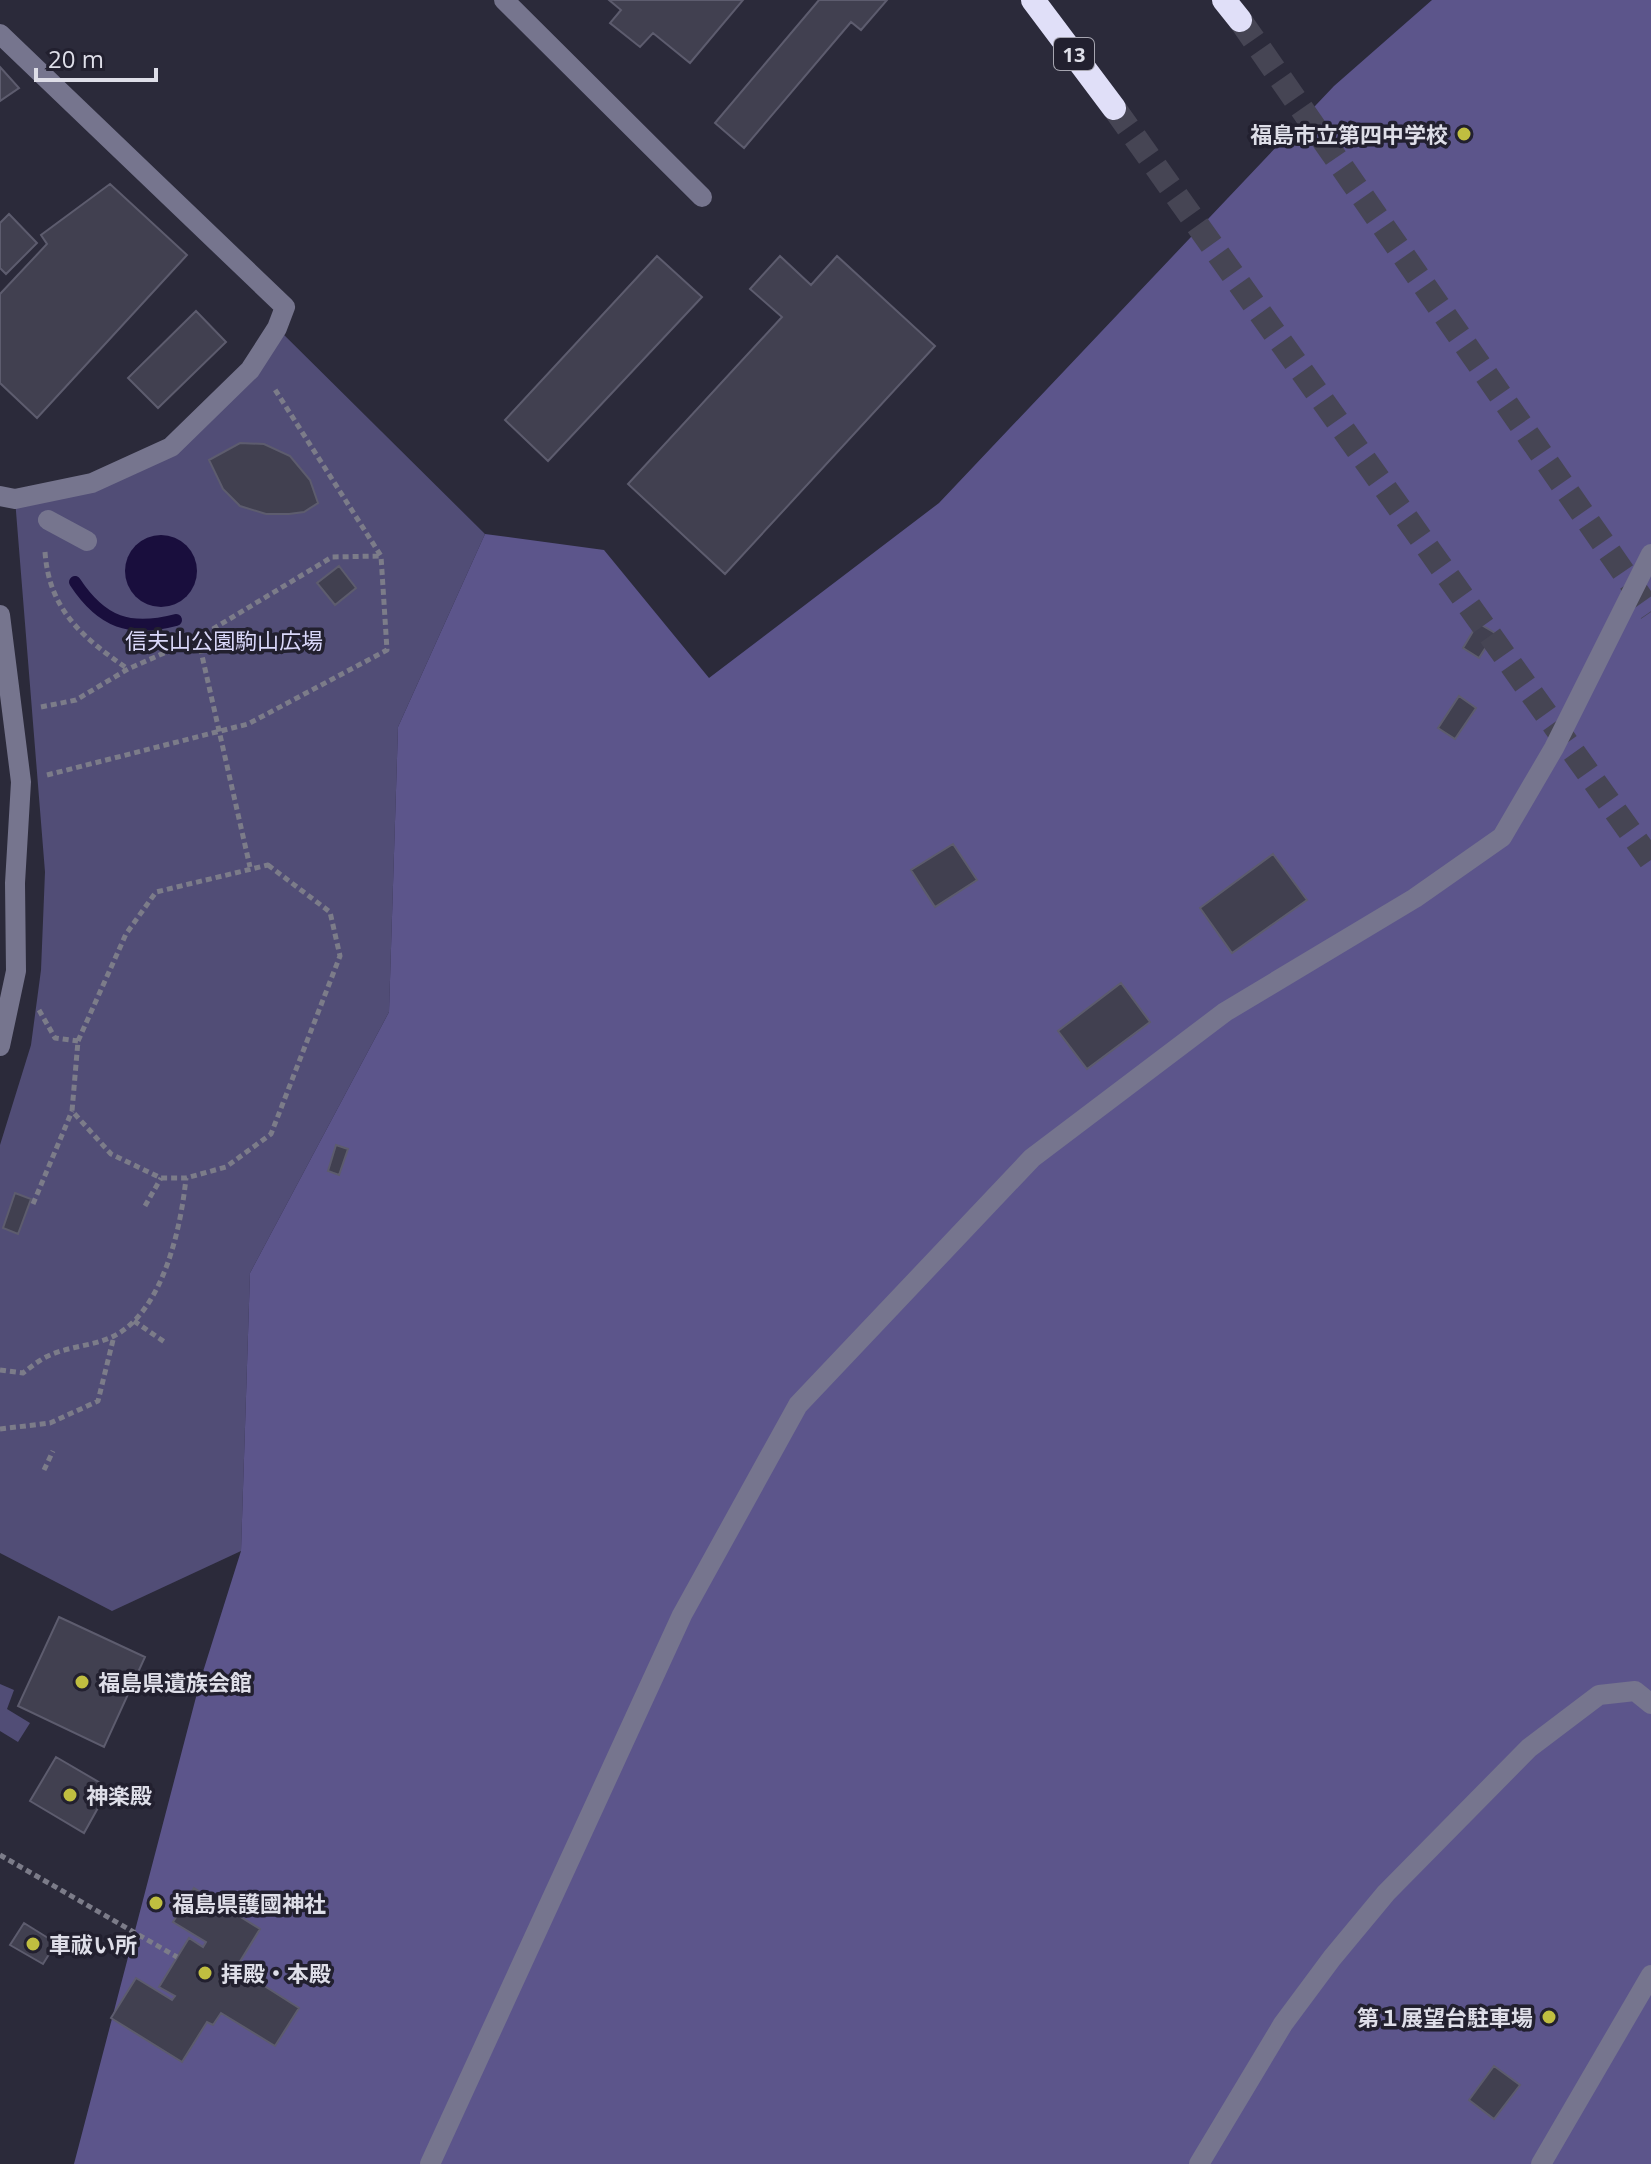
<svg xmlns="http://www.w3.org/2000/svg" width="1651" height="2164" viewBox="0 0 1651 2164" font-family="'Open Sans','Noto Sans JP',sans-serif">
<rect width="100%" height="100%" fill="#2b2a3a"/>
<path fill="#514d76" d="M277 328 485 534 398 727 389 1012 250 1273 241 1551 112 1611 0 1553V1145L31 1045 41 970 45 872 15 499 170 448Z
M0 1684 14 1690 7 1709 30 1723 18 1742 0 1731Z"/>
<path fill="#5c558b" d="M1432 0H1651V2164H74L201 1678 241 1551 250 1273 389 1012 398 727 485 534 604 550 709 678 939 503 1334 86Z"/>
<path fill="#190e3d" d="M125 571a36 36 0 1 1 72 0a36 36 0 1 1-72 0Z"/>
<g fill="none" stroke-linecap="round" stroke-linejoin="round">
<path stroke="#190e3d" stroke-width="12" d="M75 582C102 623 130 632 176 620"/>
</g>
<path fill="#414050" stroke="#5d5c6e" stroke-width="2" d="M609 0H743L690 63 653 33 640 47 610 23 621 10Z
M819 0H887L861 30 851 22 744 148 715 123Z
M0 67 19 88 0 101Z
M110 184 187 255 37 418 0 383V294L47 244 41 235Z
M9 214 37 243 6 274 0 268V223Z
M657 256 702 297 548 461 505 420Z
M780 256 811 285 837 256 935 346 725 574 628 484 782 317 750 289Z
M196 311 226 342 158 408 128 378Z
M240 443 264 444 290 456 310 480 318 503 304 512 289 514H266L240 506 223 489 209 460Z
M339 566 356 588 335 605 317 583Z
M1478 623 1495 633 1479 658 1463 648Z
M1459 696 1476 708 1455 739 1438 728Z
M953 844 977 880 935 907 911 870Z
M1273 854 1307 900 1232 953 1200 908Z
M1121 983 1150 1022 1087 1069 1058 1031Z
M336 1145 348 1149 339 1175 328 1171Z
M15 1193 31 1199 18 1234 3 1228Z
M59 1617 145 1657 104 1747 18 1706Z
M56 1757 109 1788 84 1833 30 1801Z
M194 1888 260 1929 236 1968 299 2008 275 2046 221 2013 213 2025 207 2022 182 2062 111 2018 136 1978 172 2000 175 1996 159 1987 189 1938 203 1947 206 1942 173 1922Z
M24 1923 56 1943 43 1964 10 1945Z
M1494 2066 1520 2085 1494 2119 1469 2100Z"/>
<g fill="none" stroke-linecap="round" stroke-linejoin="round">
<path stroke="#464554" stroke-width="24" stroke-dasharray="24 12" stroke-linecap="butt" d="M1240 20 1651 612
M1114 108 1651 861"/>
<path stroke="#7c7c89" stroke-width="5" stroke-dasharray="6 4" stroke-linecap="butt" d="M45 552C49 610 83 638 128 669
M198 638 250 867
M41 707 76 700 128 669 198 638 332 557 380 556
M47 775 248 724 387 650 381 556 274 388
M268 865 330 912 340 956 271 1134 226 1167 186 1178H161L111 1154 72 1111 78 1041 126 934 156 892Z
M39 1010 55 1038 78 1041
M33 1204 72 1111
M145 1206 161 1178
M134 1321 166 1343
M0 1370 23 1373C31 1367 39 1360 48 1356 69 1346 94 1346 114 1336 163 1311 181 1228 186 1178
M0 1429 50 1423 98 1401 114 1336
M44 1470 53 1451
M0 1855 177 1957"/>
<path stroke="#76758e" stroke-width="20" d="M504 0 702 197
M0 34 285 307 277 328 250 370 171 447 92 483 15 499 0 496
M48 520 87 541
M0 615 21 782 15 883 16 971 0 1046
M430 2164 682 1615 798 1405 1032 1158 1225 1012 1415 898 1502 837 1554 748 1651 554
M1199 2164 1283 2024 1332 1958 1386 1893 1529 1748 1599 1695 1635 1691 1651 1704
M1541 2164 1651 1975"/>
<path stroke="#e0dff8" stroke-width="24" d="M1033 0 1114 108
M1224 0 1240 20"/>
</g>
<g fill="#c0be40" stroke="#22202f" stroke-width="3">
<circle cx="1464" cy="134" r="8"/>
<circle cx="82" cy="1682" r="8"/>
<circle cx="70" cy="1795" r="8"/>
<circle cx="156" cy="1903" r="8"/>
<circle cx="33" cy="1944" r="8"/>
<circle cx="205" cy="1973" r="8"/>
<circle cx="1549" cy="2017" r="8"/>
</g>
<g text-anchor="middle" dominant-baseline="central" stroke-width="7" stroke-linejoin="round" paint-order="stroke">
<rect fill="#22202f" stroke="#a6a5b0" stroke-width="2" x="1054" y="38" width="40" height="32" rx="6"/>
<g font-size="20" font-weight="bold" fill="#dedee8">
<text x="1074" y="54">13</text>
</g>
<g font-size="22" font-weight="bold" fill="#dedee8" stroke="#22202f" text-anchor="start">
<text x="1448" y="134" text-anchor="end">福島市立第四中学校</text>
<text x="98" y="1682">福島県遺族会館</text>
<text x="86" y="1795">神楽殿</text>
<text x="172" y="1903">福島県護國神社</text>
<text x="49" y="1944">車祓い所</text>
<text x="221" y="1973">拝殿・本殿</text>
<text x="1533" y="2017" text-anchor="end">第１展望台駐車場</text>
</g>
<g font-size="22" fill="#dad8fa" stroke="#22202f">
<text x="224" y="640">信夫山公園駒山広場</text>
</g>
</g>
<path d="M36 68v12h120v-12" fill="none" stroke="#dedee8" stroke-width="4"/>
<text x="48" y="68" font-size="24" fill="#dedee8" stroke="#22202f" stroke-width="6" paint-order="stroke">20 m</text>
</svg>
